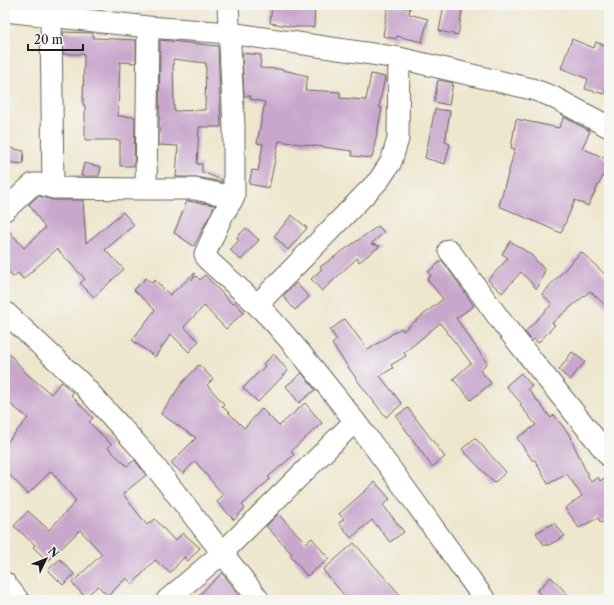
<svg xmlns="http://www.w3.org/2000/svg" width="614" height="605" viewBox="0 0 614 605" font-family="'Libre Caslon Text',serif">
<rect width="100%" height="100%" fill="#f6f6f2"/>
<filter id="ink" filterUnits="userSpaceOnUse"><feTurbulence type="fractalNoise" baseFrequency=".025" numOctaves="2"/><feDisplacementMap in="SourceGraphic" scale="8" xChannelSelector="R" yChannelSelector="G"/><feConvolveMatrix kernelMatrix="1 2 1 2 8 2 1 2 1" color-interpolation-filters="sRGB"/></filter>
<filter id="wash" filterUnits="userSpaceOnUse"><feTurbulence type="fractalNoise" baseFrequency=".012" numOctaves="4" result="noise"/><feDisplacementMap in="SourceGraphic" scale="16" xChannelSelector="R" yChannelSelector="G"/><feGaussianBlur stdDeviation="0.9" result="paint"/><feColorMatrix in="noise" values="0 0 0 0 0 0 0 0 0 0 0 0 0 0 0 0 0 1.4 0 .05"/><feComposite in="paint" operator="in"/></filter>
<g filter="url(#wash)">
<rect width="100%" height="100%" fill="#eee6cd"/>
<g id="blocks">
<path fill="#c9a7cd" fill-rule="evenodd" d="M272 5H315L314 27H294L270 23Z
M388 5 410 8 409 14 428 19 422 42 397 36 396 39 383 36Z
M444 5H463L458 35 439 31Z
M63 32 93 33V38L136 40V63L120 62 118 116 135 117 134 166H120V140H85V105H83L84 54H63Z
M572 39 594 48 596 42 609 47V75L605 94 585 89 588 79 561 68Z
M160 40 218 46 221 127H199L197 164H202V172L222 180V182L197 177H176L178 146 159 145ZM173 59 206 63 205 110 174 111Z
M242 53 261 55 260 68 279 69 308 76 305 90 340 92V98L366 100 371 74 385 77 379 107 382 108 372 158 352 156V151L279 141 269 188 249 184 252 170 258 171 263 144 257 143 265 102 250 99 251 96H244Z
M438 80 453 83 449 105 434 102Z
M435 109 450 111 445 142 450 144 445 164 425 158Z
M564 117 590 131 582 148 609 160V164L588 206 575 200 561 233 499 206 515 149 511 148 516 119 559 128Z
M5 147 24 151 23 164 5 162Z
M84 163 101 167 99 176H81Z
M38 196 53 200H83L86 243 123 212 134 225 105 250 124 269 94 297 80 283 85 279 57 249 23 279 18 273 13 277 5 268V226L24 248 45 228 29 204Z
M187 201 215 205 194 246 174 233Z
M292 215 307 228 288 250 274 236Z
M378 226 384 232 371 244 380 246 359 262 357 258 322 291 311 279 322 269 320 267Z
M246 228 259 240 241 260 230 250 239 240 236 238Z
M510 241 530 254 545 270 537 289 521 272 502 293 488 280 508 258 502 254Z
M581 252 609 278V309L590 291 552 323 555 325 538 343 534 339 532 341 525 332 552 304 542 294Z
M442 260 474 306 456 318 487 363 480 370 491 383 471 400 453 379 471 363 440 323 404 353 406 356 391 365 393 368 380 376 402 404 386 417 360 384 332 344 337 340 330 330 345 319 368 350 401 328 403 331 443 299 427 279 431 276 428 272Z
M195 273 192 280 196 276 200 280 205 275 232 304 234 302 244 312 226 329 204 306 184 327 199 341 189 352 171 334 155 357 132 340 155 310 134 290 146 278 152 283 155 280 170 295Z
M296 283 309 297 295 310 283 296Z
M5 349 27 374 51 394 61 382 73 393 71 395 93 418 89 422 111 444 108 448 127 466 135 460 146 475 123 494 147 525 155 519 175 541 183 533 200 548 188 561 184 557 170 573 155 560 133 584 126 578 108 596 98 586 85 597 72 583 102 554 80 530 48 561 33 547 35 545 14 526 28 511 49 530 76 501 51 471 28 494 5 470V445L28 418 5 400Z
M572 352 585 362 570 380 559 370Z
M274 354 288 371 258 402 243 388 265 366 263 364Z
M199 365 213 379 207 385 224 404 222 406 244 428 262 409 279 426 305 403 322 423 291 451 294 455 268 477 270 479 242 505 245 508 234 520 217 502 223 495 195 461 183 474 171 463 196 438 161 414 182 383Z
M302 373 315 390 299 403 286 386Z
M521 373 532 386 528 389 551 418 554 415 572 438 571 439 591 482 598 477 600 481 609 475V512L605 514 608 520 601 523 598 518 579 528 565 508 582 496 567 474 548 484 535 460H532L517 438 536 425 520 405 522 404 506 386Z
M408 408 445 457 432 467 396 416Z
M475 438 506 472 494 483 462 449Z
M375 482 390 499 383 505 404 532 390 542 372 520 351 538 339 523 344 519 339 514Z
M278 514 306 543 312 538 329 559 307 576 290 555 292 554 266 526Z
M554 523 565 536 549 545H544L536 533Z
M354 543 394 588 405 600H348L323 570Z
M60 559 74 574 63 585 48 570Z
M222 573 243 600H194Z
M551 577 573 600H546L537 591Z"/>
</g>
</g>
<g filter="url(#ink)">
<use href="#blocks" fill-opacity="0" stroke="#66635a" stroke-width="1"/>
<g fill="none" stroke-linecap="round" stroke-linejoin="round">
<g stroke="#66635a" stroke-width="23">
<path id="street" d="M228 5 234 127V197L222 216 205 254 207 259C231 282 257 302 279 328 354 414 419 508 485 600
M5 11 148 27 230 33 399 58 532 89 551 96 609 127
M51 17 53 188 146 189 148 27
M146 189H195L234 197
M5 210 33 184H40L53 188
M449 250 504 325 609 456
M258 304 379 180 391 162 398 139 399 58
M5 312 81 383 142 450 259 600
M5 583 18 600
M167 600 221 554 355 421"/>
</g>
<use href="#street" stroke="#fff" stroke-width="21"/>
</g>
</g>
<rect width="614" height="605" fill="none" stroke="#f6f6f2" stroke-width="20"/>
<g transform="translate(46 559) rotate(47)" stroke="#f6f6f2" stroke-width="3" paint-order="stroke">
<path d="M0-3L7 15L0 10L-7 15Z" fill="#1c1c1c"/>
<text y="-6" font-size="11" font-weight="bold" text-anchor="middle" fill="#1c1c1c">N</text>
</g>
<path d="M28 44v6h55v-6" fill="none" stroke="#1c1c1c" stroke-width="2"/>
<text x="34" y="44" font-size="12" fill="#1c1c1c" stroke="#f6f6f2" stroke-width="3" paint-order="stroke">20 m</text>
</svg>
